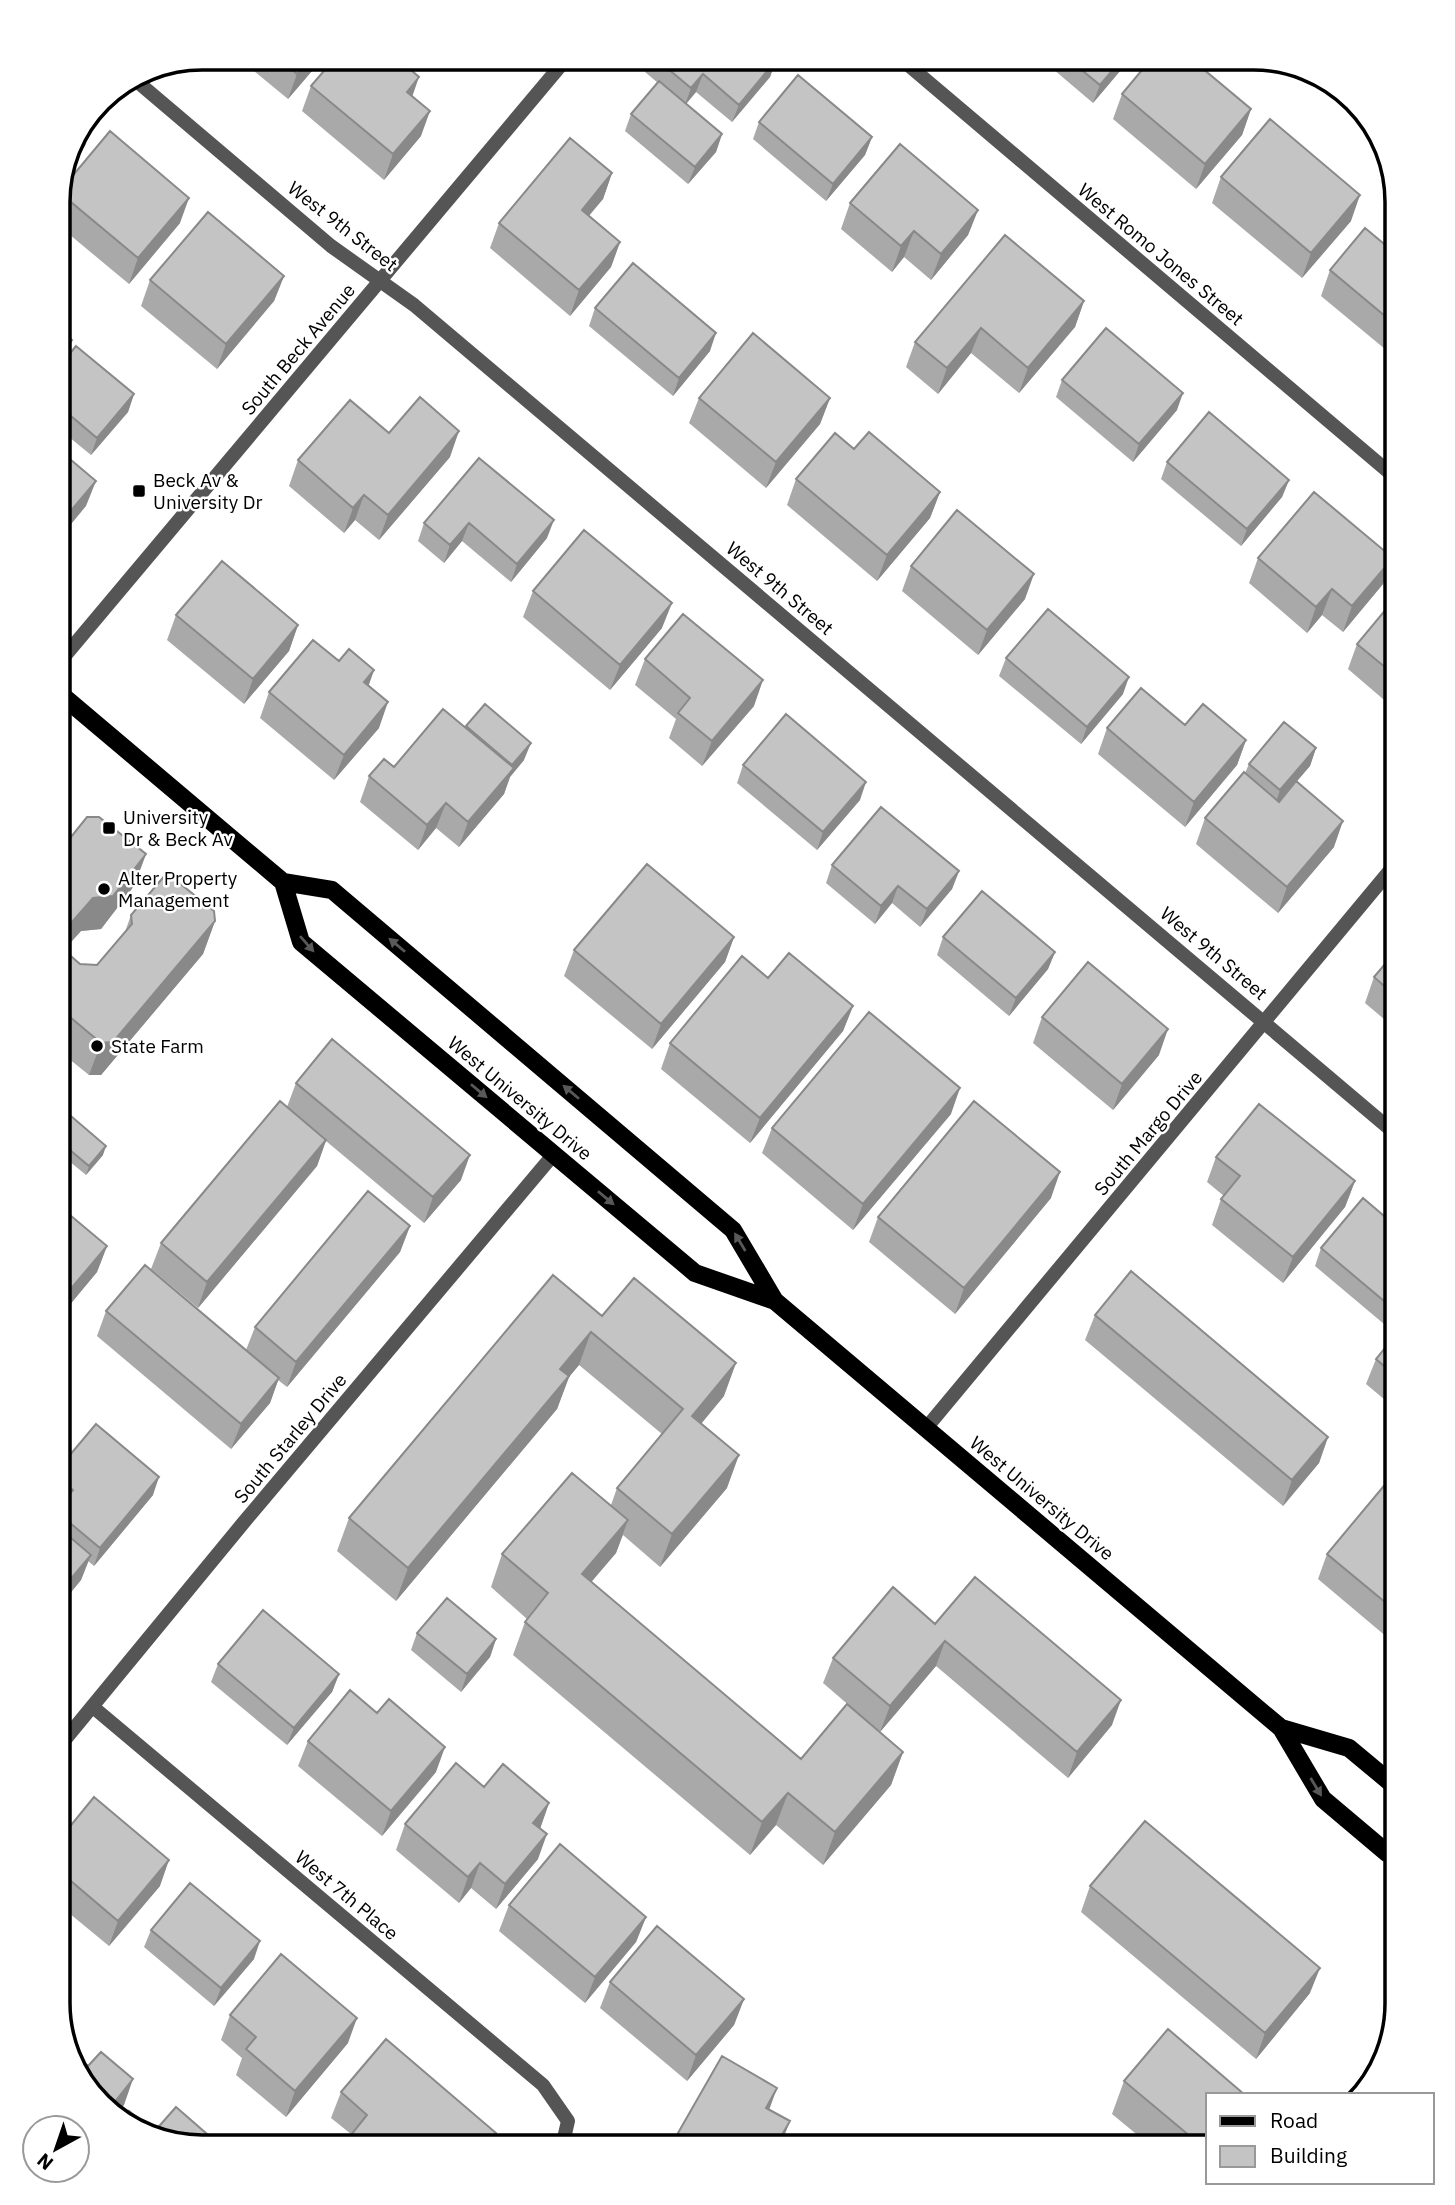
<svg xmlns="http://www.w3.org/2000/svg" width="1455" height="2205" viewBox="0 0 1455 2205" font-family="'IBM Plex Sans',sans-serif">
<rect width="100%" height="100%" fill="#fff"/>
<g fill="none" stroke-linecap="round" stroke-linejoin="round">
<path stroke="#555" stroke-width="14" d="M900 58 1397 479
M133 78 331 246 414 305 1397 1135
M58 664 567 58
M927 1427 1397 862
M93 1707 543 2085 568 2121 562 2147
M58 1748 244 1522 554 1154"/>
<path stroke="#000" stroke-width="18" d="M58 692 283 882 332 890 733 1230 775 1301 1281 1728 1323 1799 1387 1853 1397 1856
M283 882 301 942 695 1273 775 1301
M1281 1728 1349 1748 1397 1788"/>
</g>
<path fill="#a9a9a9" d="M238 58H323L288 99Z
M650 58H775L770 77 732 122 696 92 686 104 722 134 716 152 688 184 625 131 631 114 658 83 645 72Z
M1040 58H1131L1093 103Z
M311 86 412 96 421 136 384 180 302 111Z
M1122 94 1251 109 1242 135 1196 189 1113 119Z
M759 122 872 137 865 155 826 201 753 139Z
M612 173 603 199 589 216 620 242 611 267 570 316 490 248 499 223Z
M1221 177 1351 221 1302 278 1212 203Z
M59 192 180 223 129 284 58 225Z
M850 203 978 210 968 235 931 280 904 257 892 272 841 229Z
M1397 238V359L1321 296 1330 270 1389 248Z
M284 276 274 301 217 369 141 306 150 280Z
M1084 301 1075 327 1019 393 971 353 938 394 906 367 915 342Z
M595 308 710 351 673 396 589 326Z
M58 368 134 394 128 412 91 455 58 428Z
M1062 380 1177 410 1133 462 1056 397Z
M699 398H830L820 424 766 488 689 423Z
M854 449 940 492 930 518 877 581 787 505 796 479Z
M450 457 379 540 355 520 344 533 289 486 298 460Z
M479 458 547 538 511 582 462 541 444 563 418 541 424 523Z
M1167 462 1289 480 1282 497 1241 546 1161 479Z
M1258 558 1383 584 1343 632 1322 615 1307 633 1249 583Z
M911 566 1025 599 978 655 902 591Z
M533 591 662 628 610 690 523 617Z
M1397 596V711L1348 669 1357 644Z
M176 615 298 625 289 651 244 704 167 640Z
M1006 658 1123 694 1081 744 999 676Z
M645 659 754 706 702 766 669 738 676 719 635 685Z
M339 661 374 670 368 686 379 728 334 780 260 718 269 692Z
M466 726 524 760 510 777 504 794 459 847 436 828 418 850 360 802 369 776 394 767Z
M1107 728 1246 740 1237 765 1185 827 1098 754Z
M1316 748 1310 766 1296 782 1334 847 1278 913 1196 844 1205 818 1245 773 1249 764Z
M743 765 860 800 817 850 737 783Z
M58 853 146 854 134 886 101 929 81 931 65 949V951L80 964 97 965 125 932 131 915 215 921 203 954 101 1075H89L58 1050Z
M832 865 959 871 952 889 920 927 892 903 875 924 826 883Z
M734 937 725 962 652 1049 564 976 574 950Z
M943 937 1055 952 1048 969 1009 1016 937 955Z
M1397 950V1030L1365 1003 1374 977Z
M768 978 853 1006 843 1031 750 1143 661 1069 670 1043Z
M1042 1017 1159 1055 1113 1110 1033 1043Z
M296 1083 461 1180 424 1223 326 1141 317 1166 198 1308 151 1269 161 1243 287 1107Z
M58 1105 103 1155 86 1175 58 1152Z
M951 1114 853 1230 762 1153 772 1128Z
M1216 1157 1355 1181 1345 1207 1283 1283 1212 1225 1221 1199 1224 1196 1207 1182Z
M1051 1198 955 1314 869 1242 878 1217Z
M58 1205 107 1246 97 1272 58 1319Z
M410 1226 400 1252 287 1387 278 1380 270 1403 231 1449 97 1336 106 1311 246 1350 255 1327Z
M1397 1227V1308L1384 1324 1315 1266 1321 1248Z
M1095 1315 1328 1437 1319 1463 1283 1506 1085 1340Z
M602 1316 724 1396 701 1424 727 1488 660 1567 623 1535 616 1553 591 1582 801 1759 903 1752 891 1785 823 1865 776 1825 750 1855 513 1655 525 1622 527 1619 491 1587 502 1554 611 1505 617 1488 662 1434 579 1365 569 1377 557 1409 396 1601 337 1551 349 1518Z
M1397 1333V1410L1366 1384 1376 1359Z
M58 1469 153 1495 94 1566 88 1561 81 1580 58 1608V1508L62 1503 58 1500Z
M1397 1489V1627L1388 1638 1318 1579 1327 1554Z
M935 1624 1112 1725 1068 1778 936 1666 880 1732 823 1683 833 1658Z
M417 1633 496 1639 490 1657 461 1692 411 1650Z
M218 1664 339 1674 332 1692 287 1745 211 1682Z
M308 1741 436 1772 382 1836 298 1766Z
M484 1787 549 1803 540 1828 538 1859 496 1909 471 1888 459 1903 396 1850 405 1824Z
M58 1841 160 1886 109 1946 58 1904Z
M1090 1886 1310 1993 1256 2059 1081 1912Z
M509 1905 646 1917 636 1942 585 2003 499 1931Z
M151 1930 254 1959 214 2006 144 1947Z
M610 1982 744 1999 734 2025 687 2081 600 2008Z
M230 2015 348 2043 286 2117 236 2075 242 2058 221 2040Z
M1124 2081 1208 2147H1152L1112 2114Z
M341 2092 496 2133 491 2147H346L351 2134 331 2118Z"/>
<path fill="#898989" d="M311 58H323L288 99 297 74Z
M1123 58H1131L1093 103 1100 85Z
M777 59 770 77 732 122 739 105Z
M703 74 696 92 685 105 691 88Z
M419 77 410 103 407 92Z
M1251 109 1242 135 1196 189 1205 164Z
M430 111 421 136 384 180 393 154Z
M94 120 85 146 63 173 67 153Z
M722 134 716 152 688 184 695 167Z
M872 137 865 155 826 201 833 184Z
M612 173 603 199 572 235 582 210Z
M1360 195 1351 221 1302 278 1311 253Z
M189 198 180 223 129 284 138 258Z
M978 210 968 235 931 280 941 254Z
M914 231 904 257 892 272 901 246Z
M620 242 611 267 570 316 579 290Z
M284 276 274 301 217 369 226 344Z
M1084 301 1075 327 1019 393 1028 368Z
M981 328 971 353 938 394 947 368Z
M716 333 710 351 673 396 679 378Z
M72 340 66 357 58 367V357Z
M1183 393 1177 410 1133 462 1139 444Z
M134 394 128 412 91 455 97 438Z
M830 398 820 424 766 488 776 462Z
M459 431 450 457 379 540 388 515Z
M1289 480 1282 497 1241 546 1247 529Z
M96 481 86 506 58 540V526Z
M940 492 930 518 877 581 887 555Z
M364 495 355 520 344 533 353 508Z
M554 520 547 538 511 582 517 564Z
M469 523 462 541 444 563 450 545Z
M1393 558 1383 584 1343 632 1352 606Z
M1034 574 1025 599 978 655 987 630Z
M1332 589 1322 615 1307 633 1316 607Z
M672 603 662 628 610 690 620 665Z
M298 625 289 651 244 704 253 679Z
M374 670 365 696 364 682Z
M1129 677 1123 694 1081 744 1087 727Z
M763 680 754 706 702 766 712 741Z
M388 702 379 728 334 780 344 755Z
M1246 740 1237 765 1185 827 1194 802Z
M531 743 524 760 510 777 504 794 459 847 468 822 509 774 512 765Z
M1316 748 1310 766 1274 808 1280 790Z
M866 782 860 800 817 850 823 832Z
M446 803 436 828 418 850 427 825Z
M1343 821 1334 847 1278 913 1287 887Z
M146 854 134 886 101 929 81 931 58 956 64 931 93 898Z
M959 871 952 889 920 927 927 909Z
M898 886 892 903 875 924 881 906Z
M215 921 203 954 101 1075H89L101 1043Z
M734 937 725 962 652 1049 661 1024Z
M1055 952 1048 969 1009 1016 1016 998Z
M853 1006 843 1031 750 1143 760 1118Z
M1168 1029 1159 1055 1113 1110 1122 1084Z
M960 1088 951 1114 853 1230 863 1204Z
M326 1140 317 1166 198 1308 207 1282Z
M106 1146 103 1155 86 1175 89 1166Z
M470 1155 461 1180 424 1223 433 1197Z
M1060 1172 1051 1198 955 1314 964 1288Z
M1355 1181 1345 1207 1283 1283 1293 1257Z
M410 1226 400 1252 287 1387 296 1362Z
M107 1246 97 1272 58 1319V1313L63 1298Z
M1397 1298V1308L1384 1324 1390 1306Z
M591 1332 579 1365 569 1377 557 1409 396 1601 408 1568 560 1369Z
M736 1363 724 1396 680 1449 692 1416Z
M279 1378 270 1403 231 1449 241 1424Z
M1328 1437 1319 1463 1283 1506 1292 1480Z
M739 1455 727 1488 660 1567 672 1534Z
M159 1477 153 1495 94 1566 100 1548Z
M628 1520 616 1553 570 1607 582 1574Z
M91 1555 81 1580 58 1608V1594Z
M1397 1613V1627L1388 1638Z
M496 1639 490 1657 461 1692 467 1674Z
M945 1641 936 1666 880 1732 890 1706Z
M339 1674 332 1692 287 1745 294 1728Z
M1121 1700 1112 1725 1068 1778 1077 1752Z
M445 1747 436 1772 382 1836 391 1811Z
M903 1752 891 1785 823 1865 835 1832Z
M788 1793 776 1825 750 1855 762 1822Z
M549 1803 540 1829 533 1823Z
M547 1834 538 1859 496 1909 505 1884Z
M169 1860 160 1886 109 1946 118 1921Z
M480 1863 471 1888 459 1903 468 1877Z
M646 1917 636 1942 585 2003 595 1977Z
M260 1941 254 1959 214 2006 221 1988Z
M1320 1968 1310 1993 1256 2059 1265 2033Z
M744 1999 734 2025 687 2081 696 2055Z
M357 2018 348 2043 286 2117 295 2091Z
M133 2079 124 2105 115 2116 109 2109Z
M777 2088 768 2113 766 2108Z
M790 2121 780 2147H775Z
M496 2133 491 2147H483Z"/>
<path fill="#c4c4c4" stroke="#898989" stroke-width="2" d="M278 58H311L297 74Z
M335 58H397L419 77 407 92 430 111 393 154 311 86Z
M655 58H775L777 59 739 105 703 74 691 88Z
M1067 58H1123L1100 85Z
M1152 58H1190L1251 109 1205 164 1122 94Z
M798 75 872 137 833 184 759 122Z
M659 81 722 134 695 167 631 114Z
M89 116 94 120 67 153 69 146Z
M1270 119 1360 195 1311 253 1221 177Z
M110 131 189 198 138 258 59 192Z
M570 138 612 173 582 210 620 242 579 290 499 223Z
M900 144 978 210 941 254 914 231 901 246 850 203Z
M208 212 284 276 226 344 150 280Z
M1365 228 1389 248 1397 238V326L1330 270Z
M1005 235 1084 301 1028 368 981 328 947 368 915 342Z
M633 263 716 333 679 378 595 308Z
M58 328 72 340 58 357Z
M1106 328 1183 393 1139 444 1062 380Z
M753 333 830 398 776 462 699 398Z
M76 346 134 394 97 438 58 405V368Z
M420 397 459 431 388 515 364 495 353 508 298 460 350 400 389 433Z
M1209 412 1289 480 1247 529 1167 462Z
M869 432 940 492 887 555 796 479 835 433 854 449Z
M58 449 96 481 58 526Z
M479 458 554 520 517 564 469 523 450 545 424 523Z
M1314 492 1393 558 1352 606 1332 589 1316 607 1258 558Z
M957 510 1034 574 987 630 911 566Z
M584 530 672 603 620 665 533 591Z
M222 561 298 625 253 679 176 615Z
M1397 596V677L1357 644Z
M1048 609 1129 677 1087 727 1006 658Z
M683 614 763 680 712 741 678 713 690 698 645 659Z
M313 640 339 661 349 649 374 670 364 682 388 702 344 755 269 692Z
M1141 688 1185 725 1203 704 1246 740 1194 802 1107 728Z
M485 704 531 743 512 765 466 726Z
M443 709 514 768 468 822 446 803 427 825 369 776 384 759 394 767Z
M786 714 866 782 823 832 743 765Z
M1284 722 1316 748 1280 790 1249 764Z
M1244 772 1279 802 1296 781 1343 821 1287 887 1205 818Z
M881 807 959 871 927 909 898 886 881 906 832 865Z
M87 817H99L146 854 113 896 93 898 64 931 65 951 80 964 97 965 132 924 131 915 167 873 214 911 215 921 113 1042 101 1043 58 1007V853Z
M647 864 734 937 661 1024 574 950Z
M982 891 1055 952 1016 998 943 937Z
M1397 950V997L1374 977Z
M789 953 853 1006 760 1118 670 1043 742 956 768 978Z
M1088 962 1168 1029 1122 1084 1042 1017Z
M869 1012 960 1088 863 1204 772 1128Z
M332 1039 470 1155 433 1197 296 1083Z
M280 1101 326 1140 207 1282 161 1243Z
M974 1101 1060 1172 964 1288 878 1217Z
M1259 1104 1355 1181 1293 1257 1221 1199 1240 1176 1216 1157Z
M58 1105 106 1146 89 1166 58 1140Z
M368 1191 410 1226 296 1362 255 1327Z
M1363 1198 1397 1227V1298L1390 1306 1321 1248Z
M58 1205 107 1246 63 1298 58 1293Z
M145 1265 279 1378 241 1424 106 1311Z
M1131 1271 1328 1437 1292 1480 1095 1315Z
M553 1275 602 1316 634 1278 736 1363 692 1416 739 1455 672 1534 617 1488 683 1409 591 1332 560 1369 569 1376 408 1568 349 1518Z
M1397 1333V1377L1376 1359Z
M96 1424 159 1477 100 1548 58 1513V1508L73 1490 58 1477V1469Z
M572 1473 628 1520 582 1574 801 1759 847 1704 903 1752 835 1832 788 1793 762 1822 525 1622 548 1593 502 1554Z
M1388 1481 1397 1489V1612L1327 1554Z
M58 1527 91 1555 58 1594Z
M975 1577 1121 1700 1077 1752 945 1641 890 1706 833 1658 893 1587 935 1624Z
M447 1598 496 1639 467 1674 417 1633Z
M263 1610 339 1674 294 1728 218 1664Z
M350 1690 377 1713 389 1699 445 1747 391 1811 308 1741Z
M456 1763 484 1787 503 1764 549 1803 533 1823 547 1834 505 1884 480 1863 468 1877 405 1824Z
M94 1797 169 1860 118 1921 58 1870V1841Z
M1145 1821 1320 1968 1265 2033 1090 1886Z
M560 1844 646 1917 595 1977 509 1905Z
M190 1883 260 1941 221 1988 151 1930Z
M657 1926 744 1999 696 2055 610 1982Z
M281 1954 357 2018 295 2091 246 2049 256 2037 230 2015Z
M1168 2029 1245 2095H1208V2147H1203L1124 2081Z
M386 2039 496 2133 483 2147H363L350 2136 367 2115 341 2092Z
M70 2051 88 2066 101 2052 133 2079 109 2109 77 2075Z
M722 2056 777 2088 766 2108 790 2121 775 2147H670Z
M176 2107 222 2147H192L122 2123 120 2121 129 2111 154 2132Z"/>
<defs><path id="oneway-solid" d="M-6-.8H1V-3.2L6.5 0L1 3.2V.8H-6Z" transform="scale(1.75)"/></defs>
<g fill="#595959">
<use href="#oneway-solid" transform="translate(307 944) rotate(49)"/>
<use href="#oneway-solid" transform="translate(397 945) rotate(-140)"/>
<use href="#oneway-solid" transform="translate(479 1091) rotate(40)"/>
<use href="#oneway-solid" transform="translate(571 1092) rotate(-140)"/>
<use href="#oneway-solid" transform="translate(606 1198) rotate(40)"/>
<use href="#oneway-solid" transform="translate(740 1242) rotate(-121)"/>
<use href="#oneway-solid" transform="translate(1316 1787) rotate(59)"/>
</g>
<g fill="#000" stroke="#fff" stroke-width="2.5">
<rect x="132" y="484" width="14" height="14" rx="3.5"/>
<rect x="102" y="821" width="14" height="14" rx="3.5"/>
<circle cx="104" cy="889" r="7"/>
<circle cx="97" cy="1046" r="7"/>
</g>
<g text-anchor="middle" dominant-baseline="central" stroke-width="5" stroke-linejoin="round" paint-order="stroke">
<g font-size="19" fill="#000" stroke="#fff">
<text transform="translate(343 226) rotate(38)">West 9th Street</text>
<text transform="translate(1161 254) rotate(40)">West Romo Jones Street</text>
<text transform="translate(298 349) rotate(-50)">South Beck Avenue</text>
<text transform="translate(780 588) rotate(40)">West 9th Street</text>
<text transform="translate(1214 953) rotate(40)">West 9th Street</text>
<text transform="translate(520 1098) rotate(40)">West University Drive</text>
<text transform="translate(1148 1133) rotate(-50)">South Margo Drive</text>
<text transform="translate(290 1438) rotate(-50)">South Starley Drive</text>
<text transform="translate(1042 1498) rotate(40)">West University Drive</text>
<text transform="translate(347 1895) rotate(40)">West 7th Place</text>
</g>
<g font-size="19" fill="#000" stroke="#fff" text-anchor="start">
<text x="153" y="480">Beck Av &amp;<tspan x="153" dy="22">University Dr</tspan></text>
<text x="123" y="817">University<tspan x="123" dy="22">Dr &amp; Beck Av</tspan></text>
<text x="118" y="878">Alter Property<tspan x="118" dy="22">Management</tspan></text>
<text x="111" y="1046">State Farm</text>
</g>
</g>
<path d="M0 0H1455V2205H0ZM202 70H1253A132 132 0 0 1 1385 202V2003A132 132 0 0 1 1253 2135H202A132 132 0 0 1 70 2003V202A132 132 0 0 1 202 70Z" fill="#fff" fill-rule="evenodd"/>
<path fill="none" stroke="#000" stroke-width="3.5" d="M202 70H1253A132 132 0 0 1 1385 202V2003A132 132 0 0 1 1253 2135H202A132 132 0 0 1 70 2003V202A132 132 0 0 1 202 70Z"/>
<rect x="1206" y="2093" width="228" height="91" fill="#ffffff" stroke="#999999" stroke-width="2"/>
<rect x="1220" y="2116" width="35" height="10" fill="#000000" stroke="#999999" stroke-width="2"/>
<text x="1270" y="2128" font-size="21" fill="#000000">Road</text>
<rect x="1220" y="2146" width="35" height="21" fill="#c4c4c4" stroke="#999999" stroke-width="2"/>
<text x="1270" y="2163" font-size="21" fill="#000000">Building</text>
<g transform="translate(56 2149) rotate(220)"><circle r="33" fill="#ffffff" stroke="#999999" stroke-width="2"/>
<path d="M0-5L12 26L0 18L-12 26Z" fill="#000000"/>
<text y="-10" font-size="19" font-weight="bold" text-anchor="middle" fill="#000000">N</text>
</g>
</svg>
